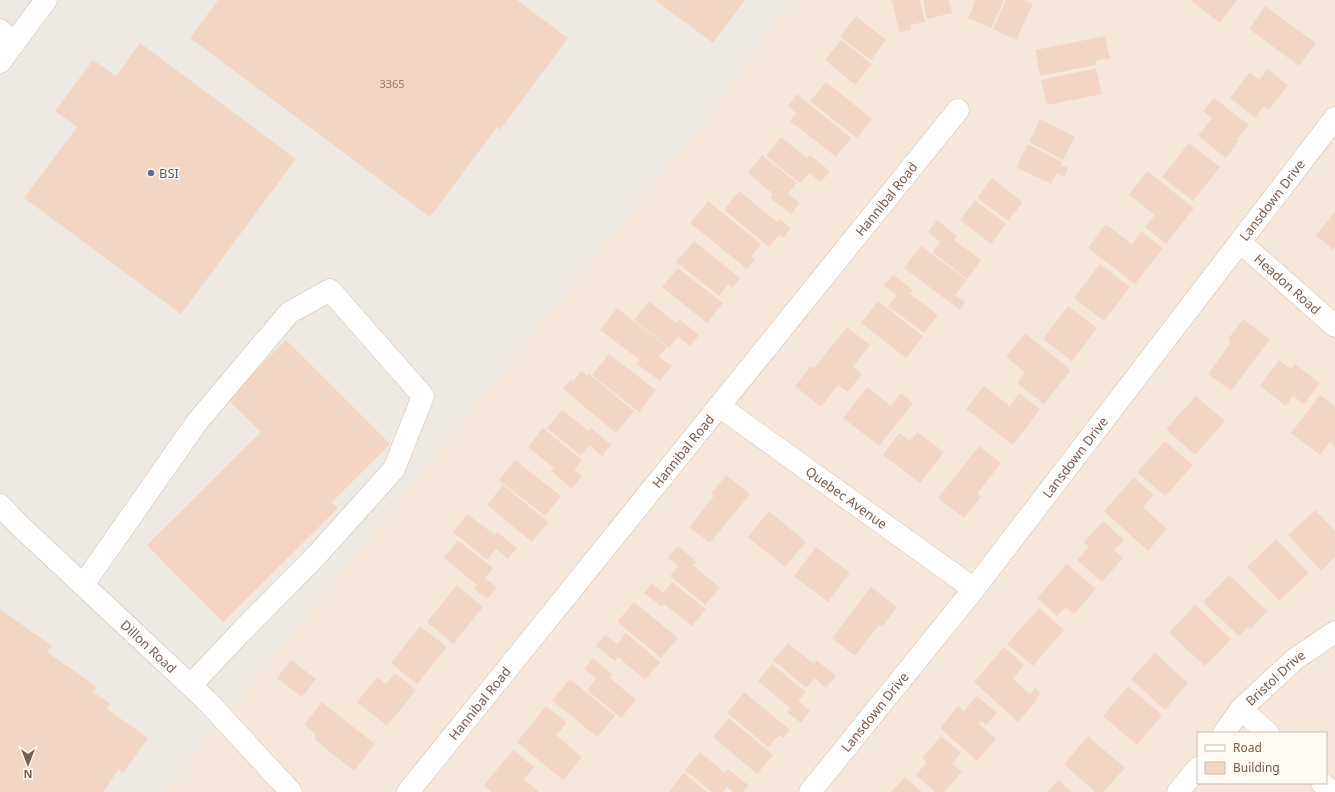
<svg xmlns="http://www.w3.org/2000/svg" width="1335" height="792" viewBox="0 0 1335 792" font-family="'Noto Sans',sans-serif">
<rect width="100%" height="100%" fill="#fdf6ec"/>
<path fill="#f5e8da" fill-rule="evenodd" d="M791 0H1335V792H165L722 100ZM1198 733H1326V783H1198Z"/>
<path fill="#efe9e4" d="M0 0H791L722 100 165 792H0Z"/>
<path fill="#f3d5c3" d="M218 0H517L568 38 500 130 497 127 430 217 190 38Z
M655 0H745L713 43Z
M892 0H920L925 22 910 25 911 30 899 32Z
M923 0H949L952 13 927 19Z
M976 0H1004L991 28 968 18Z
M1006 0H1024L1033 4 1016 40 993 29Z
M1190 0H1237L1220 23Z
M1265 6 1316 43 1299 66 1249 29Z
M856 16 886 40 871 60 840 37Z
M1105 36 1110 58 1095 61 1096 65 1040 76 1035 50Z
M841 40 872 64 855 85 825 60Z
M140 43 296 159 181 314 24 198 77 127 55 111 93 60 116 76Z
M1096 68 1102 94 1047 105 1041 80Z
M1268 69 1288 85 1269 110 1264 106 1255 118 1230 98 1250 72 1259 80Z
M826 82 872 119 857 138 810 101Z
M797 94 851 138 836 157 790 121 796 113 788 106Z
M1214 98 1249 125 1237 139 1239 140 1226 158 1198 136 1212 118 1203 111Z
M1040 119 1075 137 1063 160 1029 142Z
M781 137 807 158 810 155 830 171 821 182 809 173 800 183 766 156Z
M1189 143 1220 167 1193 201 1162 177Z
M1028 144 1062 162 1061 165 1068 168 1064 177 1057 173 1051 184 1016 167Z
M762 155 797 183 788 193 800 203 791 214 770 198 773 194 748 173Z
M1147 171 1194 208 1166 244 1145 227 1155 215 1129 195Z
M992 178 1023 202 1008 221 977 198Z
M739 191 777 222 780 219 791 228 783 238 779 235 769 247 724 210Z
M975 200 1006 224 991 244 960 220Z
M708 201 761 244 751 257 755 259 747 269 690 223Z
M1335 212V247L1333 250 1316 235Z
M937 220 957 236 954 240 981 260 967 279 932 252 940 242 928 232Z
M1106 224 1132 244 1141 231 1163 248 1135 284 1088 248Z
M694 241 740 278 732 288 728 284 719 296 676 262Z
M921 246 967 280 955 295 965 302 960 310 904 268Z
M1100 264 1130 287 1104 321 1074 298Z
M678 268 723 303 707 323 662 287Z
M893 275 913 290 910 294 938 315 924 333 888 306 897 295 884 286Z
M649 301 676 323 679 319 699 335 690 346 678 337 669 348 634 320Z
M878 301 923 336 906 358 861 323Z
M1068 306 1097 328 1072 361 1043 339Z
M617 308 667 347 659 357 672 366 660 381 637 364 640 360 600 330Z
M1243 319 1270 339 1231 391 1208 374 1231 342 1228 339Z
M847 327 870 345 853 367 862 374 848 392 838 385 821 407 795 386 811 366 814 368Z
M1025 333 1071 370 1044 404 1017 383 1025 372 1006 357Z
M286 340 390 444 332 502 338 508 223 622 147 545 261 432 227 399Z
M609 354 656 390 639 412 592 375Z
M1279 360 1291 369 1295 364 1320 383 1304 404 1293 396 1286 406 1260 386Z
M582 371 587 376 589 374 634 411 616 433 563 389 571 379 573 381Z
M984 386 1010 406 1019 393 1040 409 1013 445 966 409Z
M867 387 891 406 901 393 913 403 879 446 843 418Z
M1320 395 1335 406V447L1330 442 1320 455 1291 433Z
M1196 396 1225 421 1195 455 1166 429Z
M562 410 589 431 591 428 611 445 602 456 590 445 581 456 547 428Z
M543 428 582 460 574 470 582 476 572 489 551 471 554 468 528 447Z
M917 432 944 452 920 483 883 455 899 433 910 441Z
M1165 441 1193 465 1165 496 1137 472Z
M979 446 1001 463 977 494 981 497 964 518 938 498Z
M515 460 561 496 545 516 499 480Z
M726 475 750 494 710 543 689 527 714 496 711 494Z
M1134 477 1154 495 1143 507 1167 529 1148 551 1104 511Z
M503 485 548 522 532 542 487 505Z
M1315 510 1335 531V557L1321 571 1288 535Z
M769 511 806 542 785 567 748 537Z
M467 514 495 535 497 532 517 548 508 559 496 549 487 560 453 532Z
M1103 521 1124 540 1114 550 1123 558 1102 582 1077 560 1089 547 1084 542Z
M1276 539 1309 573 1279 601 1247 567Z
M458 540 493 568 485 578 497 587 487 599 474 589 477 585 444 558Z
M678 546 697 562 693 565 720 588 705 605 670 576 678 566 668 558Z
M816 547 850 573 828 602 794 576Z
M1067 564 1096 589 1074 614 1066 607 1057 616 1037 598Z
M1229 575 1267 611 1250 629 1248 627 1239 636 1203 602Z
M672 582 706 609 692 626 664 604 662 607 644 593 652 583 663 593Z
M457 585 483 607 453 644 427 622Z
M871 587 897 607 882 627 879 625 855 656 832 638Z
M634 602 678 638 661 658 617 622Z
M1195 605 1231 639 1205 666 1169 633Z
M1039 608 1064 630 1033 666 1007 644Z
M0 609 52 646 47 652 97 687 93 692 111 704 107 709 148 738 123 773 118 770 103 792H0Z
M420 626 447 647 417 684 391 663Z
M626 633 660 662 645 680 618 657 615 661 596 646 605 635 617 644Z
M788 643 814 664 816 660 836 676 826 688 815 678 806 688 773 660Z
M1004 647 1024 665 1013 679 1030 694 1035 688 1041 693 1036 699 1037 700 1018 722 974 682Z
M1155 653 1188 683 1165 710 1131 679Z
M593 658 613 675 610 678 636 700 621 718 587 690 596 679 584 669Z
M291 660 316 679 302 697 277 678Z
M772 664 806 692 798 701 810 711 801 723 787 712 790 708 758 681Z
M395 673 416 690 387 726 357 702 377 677 386 684Z
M570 679 615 716 597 737 552 700Z
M1128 686 1162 715 1137 745 1103 716Z
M744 692 790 730 783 738 779 735 768 747 727 713Z
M977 696 997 713 986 725 981 721 979 724 996 739 977 761 940 728 958 706 964 711Z
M322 702 375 744 354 771 315 740V733L304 725Z
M546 706 567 723 556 735 582 757 563 780 517 742Z
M729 718 773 755 757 774 713 737Z
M941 736 961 753 952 764 962 772 944 792H935L916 775 927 762 922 758Z
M1088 736 1125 768 1103 792H1095L1064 764Z
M513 750 534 767 524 779 539 792H492L484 785Z
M700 752 725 773 728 769 748 785 743 792H733L727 787 723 792H712L685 770Z
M684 773 707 792H669Z
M905 777 922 792H891Z
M1058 780 1072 792H1047Z"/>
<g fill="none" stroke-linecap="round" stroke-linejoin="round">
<g stroke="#d1beb0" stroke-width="23">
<g id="minor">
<path d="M0 30 14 43"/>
<path d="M0 62 46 0"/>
<path id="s1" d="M1241 243 1335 326"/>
<path id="s2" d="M719 406 974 589"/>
<path id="s3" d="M0 505 18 524 207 701 291 792"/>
<path d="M83 585 197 422 289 313 330 290 423 396 394 469 316 556 239 634 191 685"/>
<path d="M1241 709 1268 733"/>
<path id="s4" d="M1224 733 1241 709 1295 659 1335 632"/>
<path d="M1322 783 1332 792"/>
<path id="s5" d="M408 792 958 110"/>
<path id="s6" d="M810 792 974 589 1335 118"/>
<path d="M1178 792 1198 768"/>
</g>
</g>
<use href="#minor" stroke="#fff" stroke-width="22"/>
</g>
<circle fill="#5c6f8a" stroke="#fffaf3" stroke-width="1.5" cx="151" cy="173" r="4"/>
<g text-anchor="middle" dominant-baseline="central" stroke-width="3" stroke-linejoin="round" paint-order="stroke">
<g font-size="11" fill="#987a6a">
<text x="392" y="83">3365</text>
</g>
<g font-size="13" fill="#4e5e75" stroke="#fffaf3" text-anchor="start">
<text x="159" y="173">BSI</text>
</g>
<g font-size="13" fill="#7a5c4d" stroke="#fffaf3">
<text stroke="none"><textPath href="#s5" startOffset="762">Hannibal Road</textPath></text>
<text stroke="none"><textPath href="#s6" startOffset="751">Lansdown Drive</textPath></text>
<text stroke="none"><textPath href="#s1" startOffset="62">Headon Road</textPath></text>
<text stroke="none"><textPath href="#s5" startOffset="438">Hannibal Road</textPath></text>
<text stroke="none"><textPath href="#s6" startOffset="427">Lansdown Drive</textPath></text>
<text stroke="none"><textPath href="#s2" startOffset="157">Quebec Avenue</textPath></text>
<text stroke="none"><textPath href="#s3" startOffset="205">Dillon Road</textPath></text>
<text stroke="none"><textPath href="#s4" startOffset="76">Bristol Drive</textPath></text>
<text stroke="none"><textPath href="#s5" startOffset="114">Hannibal Road</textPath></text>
<text stroke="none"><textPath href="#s6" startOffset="103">Lansdown Drive</textPath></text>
</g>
</g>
<rect x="1197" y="732" width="130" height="52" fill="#fffaf3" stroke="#cabbb1"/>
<rect x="1205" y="745" width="20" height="6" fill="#ffffff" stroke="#cabbb1"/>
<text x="1233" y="752" font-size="12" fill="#7a5c4d">Road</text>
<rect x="1205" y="762" width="20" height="12" fill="#f3d5c3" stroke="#cabbb1"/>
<text x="1233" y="772" font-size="12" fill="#7a5c4d">Building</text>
<g transform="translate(28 764) rotate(180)" stroke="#fffaf3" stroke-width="3" paint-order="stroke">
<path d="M0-3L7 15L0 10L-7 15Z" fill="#7a5c4d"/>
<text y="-6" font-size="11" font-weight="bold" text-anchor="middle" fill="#7a5c4d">N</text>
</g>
</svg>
